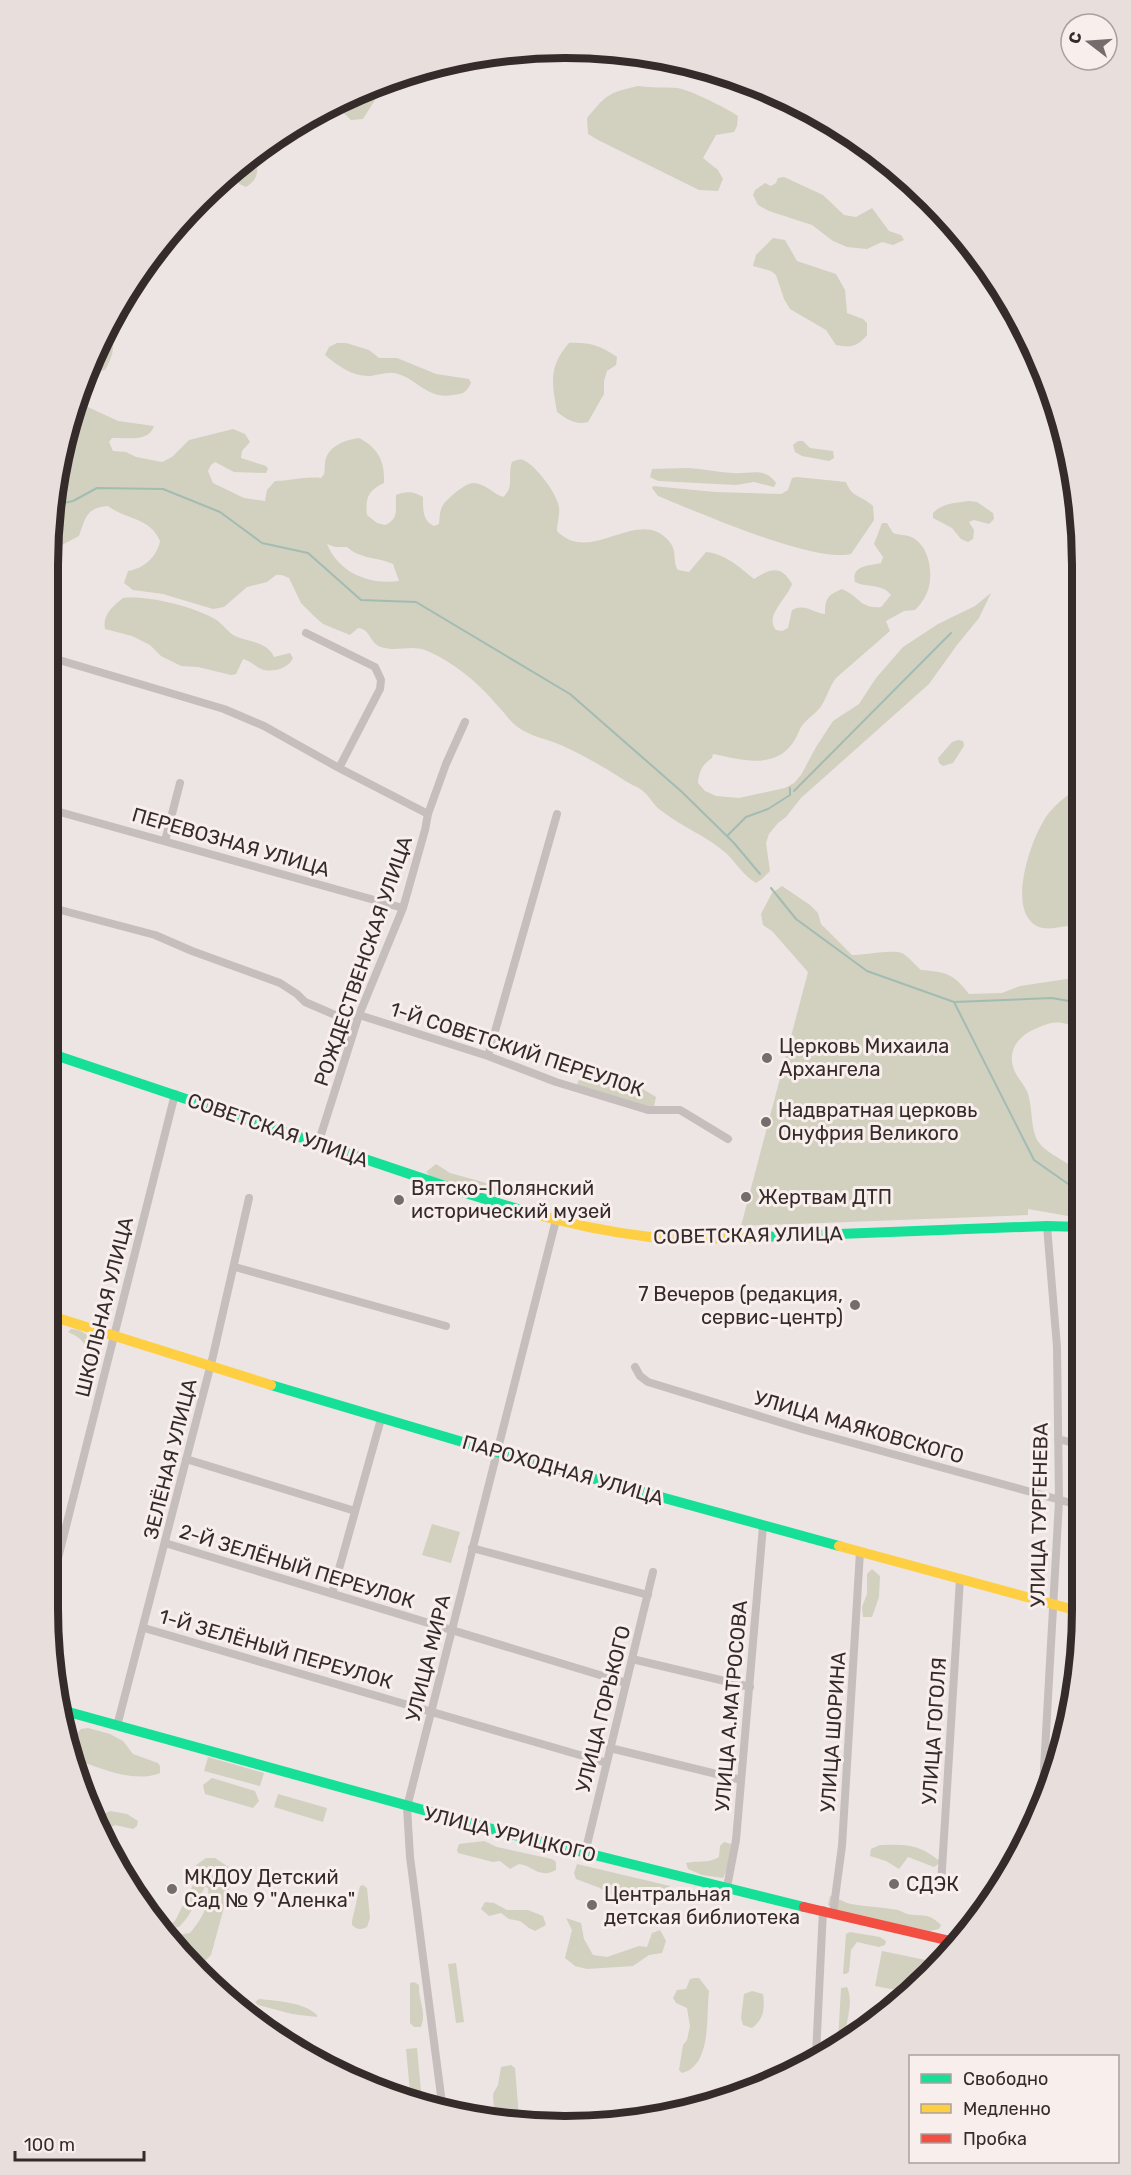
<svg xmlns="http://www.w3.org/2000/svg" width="1131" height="2175" viewBox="0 0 1131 2175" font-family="Rubik,sans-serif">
<rect width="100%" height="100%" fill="#ece5e4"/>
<path fill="#d2d0bf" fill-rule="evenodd" d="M377 85 375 100 363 119 351 120 335 105Z
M638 86C651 88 664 87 677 88 691 90 726 108 738 116L737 126 734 132 716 135 703 158 718 170 723 179 718 191 699 190 598 140 588 134 587 118C607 94 608 93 638 86Z
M251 157 256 160C259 171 257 181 246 187L239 184 235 169Z
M784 177 823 195 844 215 856 217 872 208 889 231 901 235 904 240 893 245 882 242 867 249 847 247 833 241 812 225 769 211 758 205 753 195 755 190 765 183 771 186 776 183 778 178Z
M773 238 785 240 797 261 836 274 845 290 847 313 863 319 867 323V335C857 347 851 348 836 345L826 330 790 309 784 299 776 275 771 271 753 266 756 255Z
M105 330 112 335C115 349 112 358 105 370L88 373Z
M337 343H346L369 350 379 358H397L436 374 469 379 471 383C466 393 463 394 453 395 427 400 416 377 394 373 386 372 378 375 371 376 353 377 338 366 325 355L329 347Z
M569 343C589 342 601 346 617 357L616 365 607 371 604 381V394L588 422C575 425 568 420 557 412 552 383 548 367 569 343Z
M77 402 118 421 154 426C149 443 126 437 112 438L109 442 113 451 126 452 136 457 162 462 172 457 189 440 233 429 245 434 250 442 242 451 241 458 266 466 268 469 266 473 234 472 215 462 211 465 208 471 213 483 244 498 265 501 267 490 275 481C291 481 305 476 321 478 326 473 324 471 325 464 326 447 344 440 359 438 378 448 385 461 384 483 368 490 365 499 367 515L377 523 385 525C400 519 395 507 396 495 406 491 414 491 423 497 423 508 422 521 434 526L439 524C440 518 439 511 443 505 447 499 465 483 473 483 485 483 492 493 503 497 515 487 507 475 512 462 516 460 521 458 525 461 537 467 557 494 559 507 560 514 557 524 557 531 590 566 638 506 668 540 678 550 672 561 678 570L689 572 706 552C726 554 739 567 754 579 770 569 781 564 792 584 787 599 764 616 776 630L782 631 788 628 792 610C804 603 812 612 825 614 825 598 828 595 842 589 859 596 860 609 881 607L891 595C882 583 867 588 855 582 851 565 869 566 881 563L883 557 874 544 882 523H887L893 533C902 536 908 534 915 539 931 550 934 579 926 595 923 601 919 606 915 610L904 611 886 621 890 631 836 678C830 686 828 694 823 703 819 712 807 718 801 727 798 733 796 739 792 744 773 770 739 759 713 754L712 758C702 765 699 771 698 783L705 791 716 796 739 798 785 788 794 783 801 775 816 747 833 721 859 704 876 678 903 647 938 624 975 606 991 593 979 618 957 645 929 684 801 798 786 817 778 823 769 834 766 843 770 871 762 879 756 883C743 875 737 864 727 854 707 836 680 826 659 809 653 804 650 797 644 792 639 787 631 785 624 780 604 767 583 755 561 745 547 739 532 737 519 728 508 720 506 714 497 705 479 683 455 664 430 652 410 643 399 653 381 647 369 643 371 629 358 628L350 635 323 624 315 617 301 603 289 578 282 575H276L267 582 247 587 224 607 213 609 163 594 133 590 124 583 128 571C143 569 157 557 160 541 150 517 126 520 108 506 86 508 86 517 79 536L58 547 49 559C49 510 59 448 77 402ZM327 544 335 547H347C360 559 377 557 393 564L399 581C369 585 339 573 327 544Z
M798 441H803L810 448 833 451 834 458 829 461 802 456 795 452 793 445Z
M688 468C703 469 717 472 732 473 748 475 765 466 776 483L774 487 754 482 736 485 658 481 650 477 652 469Z
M797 477 846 482C852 498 861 495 873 506L874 520 851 554C813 563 698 512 658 496L652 488 653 486 715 492 781 494 788 490 792 478Z
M969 501 977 502 993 513 994 519 989 524 974 520 969 522 974 530 973 539 968 542 961 539 952 528 933 518V513C942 503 956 503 969 501Z
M123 598C147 595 191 606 213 618 222 622 227 632 235 636 249 642 268 642 274 657L290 653 293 658C288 669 272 673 261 669 255 666 251 661 243 659L236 674 231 675 198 667 181 666 161 656 150 645 132 636 105 629C102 615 113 606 123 598Z
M958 740 963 741 964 746 953 763 943 766 939 763 938 758 952 742Z
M1079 787 1080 927C1066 922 1050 934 1035 925 1008 908 1030 843 1043 822 1050 808 1067 795 1079 787Z
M782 886 810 905 818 913 821 924 852 955C865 955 892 949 902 953 909 957 915 965 921 970 946 972 953 973 969 994L1002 993 1020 986 1080 977V1029C1062 1021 1055 1020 1037 1028 1017 1036 1005 1053 1016 1074 1020 1081 1026 1087 1028 1094 1032 1106 1031 1124 1035 1135 1040 1152 1067 1161 1081 1172V1214L1068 1216 1028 1209V1215L741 1226 808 972 772 931 763 925 761 914 772 893Z
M588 1076C620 1076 629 1080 656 1097L654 1106 647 1107 577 1085 578 1081Z
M436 1164 450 1173 508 1189 507 1194 498 1197 430 1176 426 1172Z
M71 1329C97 1330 105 1363 86 1379L83 1377C78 1354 98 1345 68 1332Z
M432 1524 460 1532 451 1563 422 1555Z
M872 1569 880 1576 879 1597 872 1617H863L862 1607 867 1594V1574Z
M88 1728 110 1734 123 1741 133 1754 158 1763 160 1766V1773C133 1784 99 1767 73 1759L69 1737H74L81 1729Z
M208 1757 264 1773 260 1786 204 1771Z
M212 1778 255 1791 259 1801 253 1808 205 1794 203 1785Z
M278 1794 327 1808 323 1822 274 1807Z
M110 1811 127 1814 138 1821 137 1826 133 1829 115 1825 109 1829 118 1849 117 1853 97 1817Z
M484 1841 497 1847 552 1859 556 1862V1870C539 1879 534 1866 519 1864L510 1869 500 1861 493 1862 458 1853 457 1850 459 1844Z
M724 1842 731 1844C730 1856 729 1867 723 1878L702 1875 688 1869 686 1863C699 1860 707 1864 719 1857L720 1846Z
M880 1845C907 1844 919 1844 941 1862L934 1867 908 1857 899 1869 886 1861 870 1856 871 1849Z
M206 1858H215L230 1868 232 1878 211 1955 200 1966 172 1940 177 1935 190 1933C200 1921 211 1905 208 1888L205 1887 187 1918 179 1927 161 1930 153 1920 159 1919 170 1925 175 1921 197 1877 195 1866Z
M577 1864 670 1886V1899L663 1901 642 1898 636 1890 631 1896 607 1894 600 1888 576 1879 574 1873Z
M363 1885 367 1888 370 1918 367 1927C361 1930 357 1930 352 1925V1921L360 1886Z
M830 1896C838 1898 843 1902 851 1904 867 1907 883 1907 898 1910 901 1911 904 1913 907 1914 922 1917 928 1912 941 1925L939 1929 929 1931 837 1911 828 1905Z
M485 1902 494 1903 507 1910H528L543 1916 546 1925 535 1931 529 1928 520 1921 509 1919 501 1913 489 1916 481 1909Z
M714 1910 767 1920 766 1925 714 1923 711 1921 710 1915Z
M566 1918 581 1923 584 1939 593 1955 607 1957 639 1946 647 1947 652 1933 660 1930 666 1941 662 1953 649 1955 633 1966 587 1969 575 1966 565 1958 572 1930Z
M850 1932 880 1937 886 1941 885 1945 879 1947 857 1942 851 1950 849 1972 846 1974H843L846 1934Z
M882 1951 940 1963 912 1993 875 1986Z
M456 1963 464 2022 456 2023 448 1964Z
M695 1978H699L709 1991C706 2015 712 2066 682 2073L679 2070 683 2045 687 2040 690 2026 687 2008 676 2003 673 1998 677 1990 686 1989 690 1979Z
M414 1982 419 1985C418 2000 427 2012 421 2027H414L410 2023V1983Z
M847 1987C854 2003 846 2020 845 2037L838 2041 841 1988Z
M752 1991 763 1994C765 2008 764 2019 752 2028L743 2025 741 2018 744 1994Z
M259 1999C277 2001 304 2002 317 2015V2017L292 2014 258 2005 255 2002Z
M417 2048 421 2091 410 2092 406 2049Z
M511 2065 515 2068 519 2118 494 2115 493 2094 498 2085 501 2067Z"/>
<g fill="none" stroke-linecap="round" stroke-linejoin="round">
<path stroke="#a2bcb4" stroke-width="2" d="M54 505 73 501 97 488 163 489 220 512 262 543 308 553 361 600 416 602 570 694 682 792 734 843 760 874
M794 791 951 633
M727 836 746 817 768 809 790 795V788
M771 888 796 919 867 971 954 1002 1052 998 1080 1003
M954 1002 1034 1160 1081 1193"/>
<path stroke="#c6bebc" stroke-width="8" d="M306 633 375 667 381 680 380 689 339 768
M49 657 224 709 264 726 339 768 428 814
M49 809 403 908
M165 841 180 783
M49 907 155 935 192 951 280 983 297 994 305 1002 356 1024
M359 1015 488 1056 556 1082 648 1110H680L728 1139
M488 1056 557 814
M318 1144 359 1015 403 908 425 830 428 814 446 764 465 722
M235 1267 446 1326
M635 1367 640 1376 648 1382 805 1430 1082 1506
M1058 1439 1081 1445
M186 1459 355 1511
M165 1543 626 1683
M472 1548 648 1595
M332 1594 381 1419
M48 1598 175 1094
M144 1628 607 1763
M632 1659 750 1687
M117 1726 213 1356 249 1198
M610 1748 741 1780
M1042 1805 1059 1501 1057 1347 1047 1226
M585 1853 653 1572
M941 1885 960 1579
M727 1887 736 1840 763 1526
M833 1913 842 1846 860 1552
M816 2055 823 1910
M443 2111 410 1857 407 1807 556 1220"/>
<path stroke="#16e098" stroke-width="10" d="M49 1053 472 1195 524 1211
M760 1237 1047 1226 1081 1227
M271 1385 486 1449 839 1546
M65 1711 510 1834 804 1907"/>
<path stroke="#ffcf43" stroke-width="10" d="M524 1211C565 1223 608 1232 650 1237 686 1241 724 1238 760 1237
M48 1315 271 1385
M839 1546 1082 1612"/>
<path stroke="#f24e42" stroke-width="10" d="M804 1907 959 1943"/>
</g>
<g fill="#766c6c" stroke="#f8efec" stroke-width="2">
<circle cx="767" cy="1058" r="6"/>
<circle cx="766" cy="1122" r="6"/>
<circle cx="746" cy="1197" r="6"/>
<circle cx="399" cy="1200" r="6"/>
<circle cx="855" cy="1305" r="6"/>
<circle cx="894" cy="1884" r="6"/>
<circle cx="172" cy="1889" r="6"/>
<circle cx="592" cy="1905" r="6"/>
</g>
<g text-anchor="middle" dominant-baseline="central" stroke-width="6" stroke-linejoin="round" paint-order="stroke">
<g font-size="20" fill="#362b2b" stroke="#f8efec">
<text transform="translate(231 842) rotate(16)">ПЕРЕВОЗНАЯ УЛИЦА</text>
<text transform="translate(363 961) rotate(-71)">РОЖДЕСТВЕНСКАЯ УЛИЦА</text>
<text transform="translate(517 1049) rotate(18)">1-Й СОВЕТСКИЙ ПЕРЕУЛОК</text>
<text transform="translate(278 1130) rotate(19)">СОВЕТСКАЯ УЛИЦА</text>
<text transform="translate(748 1235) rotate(-1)">СОВЕТСКАЯ УЛИЦА</text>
<text transform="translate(104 1307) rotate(-76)">ШКОЛЬНАЯ УЛИЦА</text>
<text transform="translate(859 1427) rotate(16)">УЛИЦА МАЯКОВСКОГО</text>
<text transform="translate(170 1459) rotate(-76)">ЗЕЛЁНАЯ УЛИЦА</text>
<text transform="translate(563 1470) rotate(16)">ПАРОХОДНАЯ УЛИЦА</text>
<text transform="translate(1039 1515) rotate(-89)">УЛИЦА ТУРГЕНЕВА</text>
<text transform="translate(297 1566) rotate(17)">2-Й ЗЕЛЁНЫЙ ПЕРЕУЛОК</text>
<text transform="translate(276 1649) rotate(16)">1-Й ЗЕЛЁНЫЙ ПЕРЕУЛОК</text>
<text transform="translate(428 1658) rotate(-76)">УЛИЦА МИРА</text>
<text transform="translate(731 1706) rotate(-85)">УЛИЦА А.МАТРОСОВА</text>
<text transform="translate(603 1709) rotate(-76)">УЛИЦА ГОРЬКОГО</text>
<text transform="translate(934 1731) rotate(-86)">УЛИЦА ГОГОЛЯ</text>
<text transform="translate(833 1732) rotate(-86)">УЛИЦА ШОРИНА</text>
<text transform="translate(510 1834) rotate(14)">УЛИЦА УРИЦКОГО</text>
</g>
<g font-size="20" fill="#362b2b" stroke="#f8efec" text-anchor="start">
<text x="779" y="1046">Церковь Михаила<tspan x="779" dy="23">Архангела</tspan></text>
<text x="778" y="1110">Надвратная церковь<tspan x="778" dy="23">Онуфрия Великого</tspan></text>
<text x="411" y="1188">Вятско-Полянский<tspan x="411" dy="23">исторический музей</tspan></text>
<text x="758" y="1197">Жертвам ДТП</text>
<text x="843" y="1294" text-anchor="end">7 Вечеров (редакция,<tspan x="843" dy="23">сервис-центр)</tspan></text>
<text x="184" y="1877">МКДОУ Детский<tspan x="184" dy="23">Сад № 9 "Аленка"</tspan></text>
<text x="906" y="1884">СДЭК</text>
<text x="604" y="1894">Центральная<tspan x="604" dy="23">детская библиотека</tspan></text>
</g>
</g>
<path d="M0 0H1131V2175H0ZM565 58H565A507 507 0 0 1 1072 565V1609A507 507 0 0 1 565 2116H565A507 507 0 0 1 58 1609V565A507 507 0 0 1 565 58Z" fill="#e8dfdd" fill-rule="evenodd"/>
<path fill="none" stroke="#362b2b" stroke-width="8" d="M565 58H565A507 507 0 0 1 1072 565V1609A507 507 0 0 1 565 2116H565A507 507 0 0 1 58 1609V565A507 507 0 0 1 565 58Z"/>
<rect x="909" y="2055" width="210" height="108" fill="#f8efec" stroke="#aaa19f" stroke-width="1.5"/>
<rect x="921" y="2074" width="30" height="9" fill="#16e098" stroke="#aaa19f" stroke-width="1.5"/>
<text x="963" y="2085" font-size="18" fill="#362b2b">Свободно</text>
<rect x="921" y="2104" width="30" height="9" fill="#ffcf43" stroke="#aaa19f" stroke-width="1.5"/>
<text x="963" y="2115" font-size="18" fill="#362b2b">Медленно</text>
<rect x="921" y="2134" width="30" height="9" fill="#f24e42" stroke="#aaa19f" stroke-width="1.5"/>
<text x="963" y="2145" font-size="18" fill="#362b2b">Пробка</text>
<g transform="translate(1089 42) rotate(287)"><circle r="28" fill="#f8efec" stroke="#aaa19f" stroke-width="1.5"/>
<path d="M0-4.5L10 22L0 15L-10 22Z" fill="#766c6c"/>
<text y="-9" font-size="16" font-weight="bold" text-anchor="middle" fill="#362b2b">С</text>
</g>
<path d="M15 2151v9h129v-9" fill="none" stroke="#362b2b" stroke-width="3"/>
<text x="24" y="2151" font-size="18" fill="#362b2b" stroke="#f8efec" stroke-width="4.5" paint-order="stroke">100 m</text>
</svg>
